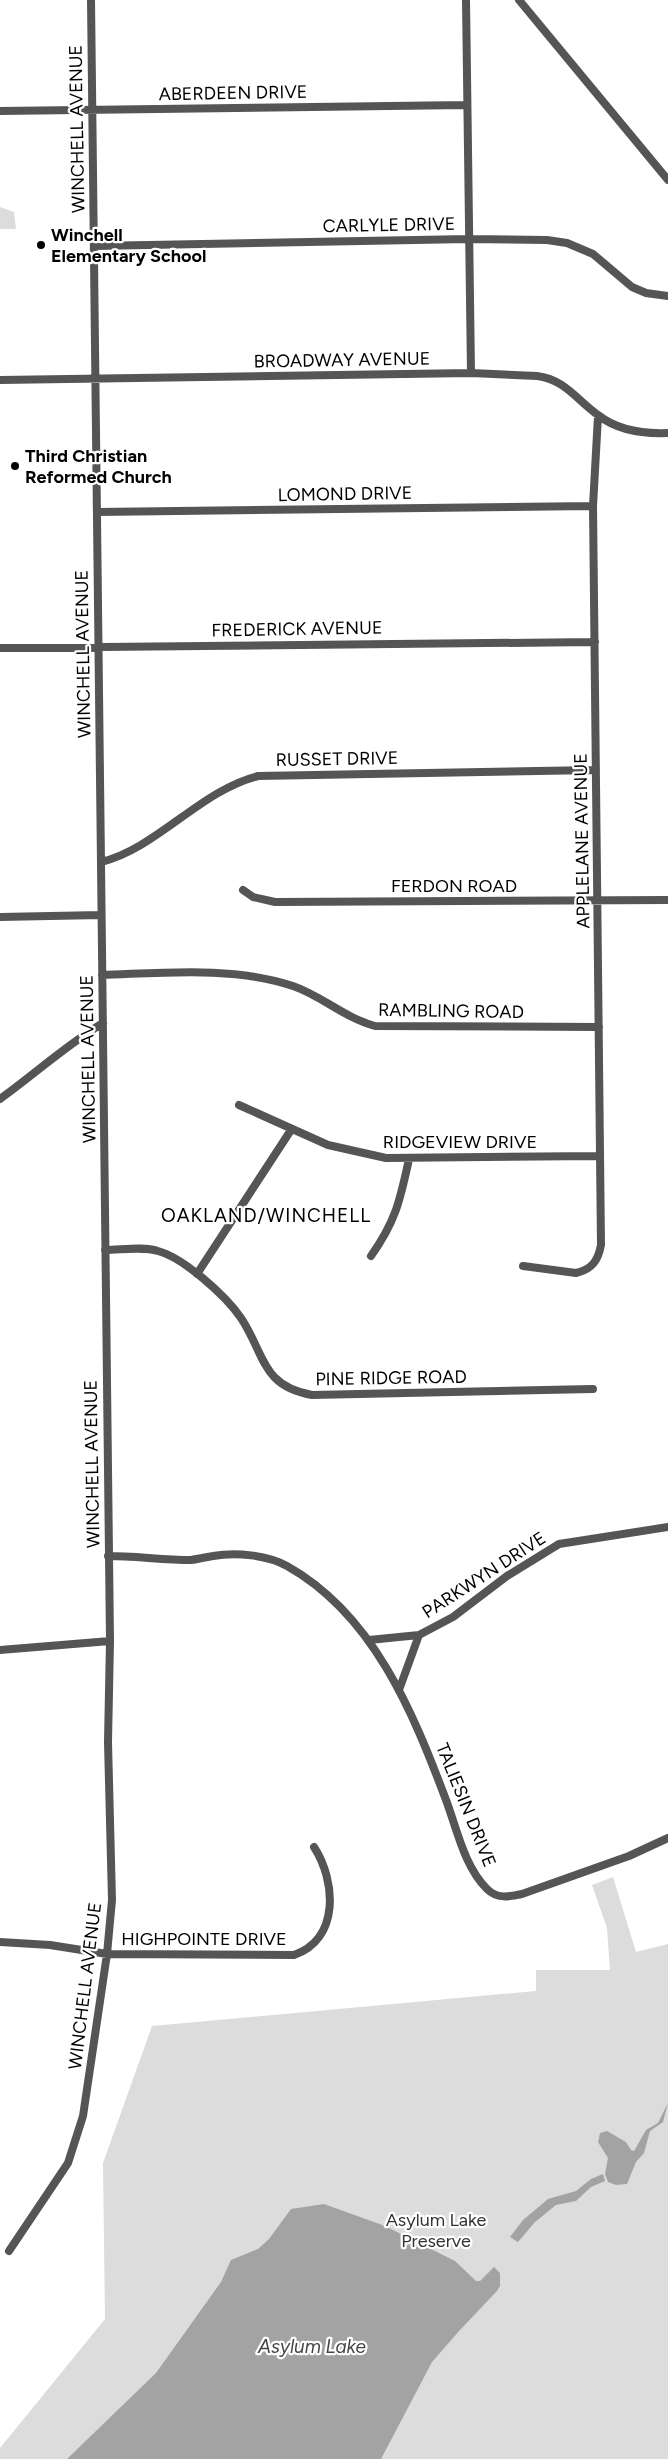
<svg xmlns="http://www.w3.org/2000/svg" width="668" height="2459" viewBox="0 0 668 2459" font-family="Figtree,sans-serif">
<rect width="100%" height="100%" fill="#fff"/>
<path fill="#dcdcdc" d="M0 207 14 212 16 229H0Z
M613 1877 636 1952 668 1944V2459H0V2448L105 2319 103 2163 152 2026 536 1991V1970H610L607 1928 592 1885Z"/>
<path fill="#a3a3a3" d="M668 2103 663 2122 650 2131 644 2153 636 2162 627 2184 616 2185 608 2182 605 2174 608 2158 598 2142 600 2133 607 2131 626 2142 631 2150 634 2151 646 2130 658 2123Z
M603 2174 605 2181 591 2187 576 2201 556 2205 535 2222 518 2242 510 2237 523 2220 548 2199 576 2191 591 2179Z
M324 2204 385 2226 455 2261 476 2281H480L494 2267 500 2273V2286L497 2291 460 2330 432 2362 381 2459H67L156 2373 221 2282 231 2260 258 2249 269 2239 291 2209Z"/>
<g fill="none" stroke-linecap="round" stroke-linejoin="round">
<path stroke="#555" stroke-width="8" d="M466 0 471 373
M519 0 668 180
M0 111 467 105
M94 246 469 239 547 240 567 243 593 254 632 287 646 293 668 296
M0 380 471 373 537 376C564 379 577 400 598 415 617 430 644 434 668 433
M97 512 593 506
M0 648 595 642
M101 862C156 849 201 790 258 776L596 770
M243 890 253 897 275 902 668 900
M0 917 101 915
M102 975C164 973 233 966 293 986 322 996 345 1018 375 1026L599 1027
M0 1099C35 1074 66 1045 103 1023
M239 1105 328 1145 386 1158 600 1156
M105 1250C121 1250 143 1246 158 1251 184 1258 226 1296 241 1318 265 1354 261 1386 312 1395L593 1389
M371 1256C396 1221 400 1200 409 1159
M523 1266 576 1273C592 1269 598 1261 601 1245L593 506 598 416
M197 1274 291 1130
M108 1556C135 1556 163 1560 191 1560 199 1559 206 1557 213 1556 236 1552 267 1555 287 1566 373 1614 413 1712 446 1800 457 1829 464 1866 487 1889 497 1899 509 1897 522 1894L629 1856 668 1838
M369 1640 419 1635 453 1617 507 1576 559 1544 668 1527
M0 1650 110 1641
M399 1690 419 1635
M0 1942 50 1945 107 1954 294 1955C340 1939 336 1881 314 1847
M9 2251 68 2163 83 2116 107 1954 112 1900 108 1742 110 1641 91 0"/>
</g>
<g fill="#000" stroke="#fff" stroke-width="2">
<circle cx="41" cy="245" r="5"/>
<circle cx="15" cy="466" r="5"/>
</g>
<g text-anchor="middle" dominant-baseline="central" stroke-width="4.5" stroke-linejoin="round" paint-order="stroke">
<g font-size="18" fill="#000" stroke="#fff">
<text transform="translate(233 93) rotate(-1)">ABERDEEN DRIVE</text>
<text transform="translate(77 129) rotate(-91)">WINCHELL AVENUE</text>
<text transform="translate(389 225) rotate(-1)">CARLYLE DRIVE</text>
<text transform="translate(342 360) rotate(-1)">BROADWAY AVENUE</text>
<text transform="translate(345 494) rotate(-1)">LOMOND DRIVE</text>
<text transform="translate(297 629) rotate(-1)">FREDERICK AVENUE</text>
<text transform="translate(83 654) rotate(-91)">WINCHELL AVENUE</text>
<text transform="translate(337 759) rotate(-1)">RUSSET DRIVE</text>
<text transform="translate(582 841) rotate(-91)">APPLELANE AVENUE</text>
<text x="454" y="886">FERDON ROAD</text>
<text transform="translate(451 1011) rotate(1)">RAMBLING ROAD</text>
<text transform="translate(88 1059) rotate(-91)">WINCHELL AVENUE</text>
<text x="460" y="1142">RIDGEVIEW DRIVE</text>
<text transform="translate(391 1378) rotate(-1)">PINE RIDGE ROAD</text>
<text transform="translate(92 1464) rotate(-91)">WINCHELL AVENUE</text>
<text transform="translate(484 1575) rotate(-33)">PARKWYN DRIVE</text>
<text transform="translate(466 1805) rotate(68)">TALIESIN DRIVE</text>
<text x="204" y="1939">HIGHPOINTE DRIVE</text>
<text transform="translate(85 1986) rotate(-83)">WINCHELL AVENUE</text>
</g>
<g font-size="18" font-weight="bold" fill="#000" stroke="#fff" text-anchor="start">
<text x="51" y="235">Winchell<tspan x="51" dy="21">Elementary School</tspan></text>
<text x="25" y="456">Third Christian<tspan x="25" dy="21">Reformed Church</tspan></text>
</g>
<g font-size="18" fill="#333" stroke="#fff">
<text x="436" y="2220">Asylum Lake<tspan x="436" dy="21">Preserve</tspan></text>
</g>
<g font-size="19" letter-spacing="1" fill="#000" stroke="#fff">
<text x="266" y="1215">OAKLAND/WINCHELL</text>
</g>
<g font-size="19" font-style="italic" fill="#444" stroke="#fff">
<text x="312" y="2346">Asylum Lake</text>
</g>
</g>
</svg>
